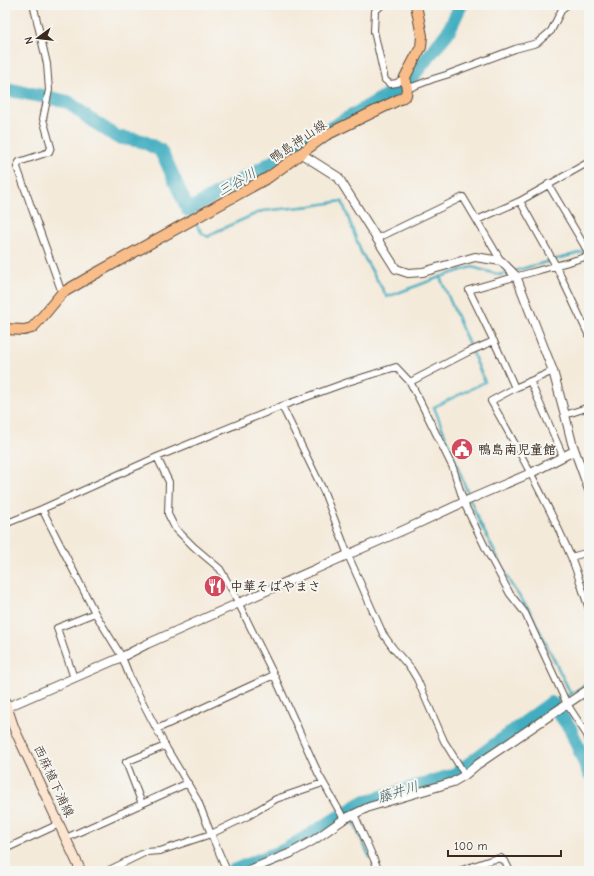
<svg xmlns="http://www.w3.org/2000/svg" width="594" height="876" viewBox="0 0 594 876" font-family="'Comic Neue','Klee One',sans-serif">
<rect width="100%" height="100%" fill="#f6f6f2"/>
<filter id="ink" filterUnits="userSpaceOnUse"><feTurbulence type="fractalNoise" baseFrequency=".025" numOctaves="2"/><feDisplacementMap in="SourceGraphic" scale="8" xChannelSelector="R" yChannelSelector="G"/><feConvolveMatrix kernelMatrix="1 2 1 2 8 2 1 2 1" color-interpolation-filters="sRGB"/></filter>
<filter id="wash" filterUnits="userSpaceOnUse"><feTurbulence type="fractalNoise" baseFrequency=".012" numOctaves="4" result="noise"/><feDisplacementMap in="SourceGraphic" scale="16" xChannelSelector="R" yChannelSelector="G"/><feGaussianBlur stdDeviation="0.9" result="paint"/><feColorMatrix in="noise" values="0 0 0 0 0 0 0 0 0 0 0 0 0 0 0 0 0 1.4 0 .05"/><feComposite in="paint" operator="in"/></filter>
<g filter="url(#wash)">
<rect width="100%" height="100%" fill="#f4eada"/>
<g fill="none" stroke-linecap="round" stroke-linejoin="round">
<path stroke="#41adc0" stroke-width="2.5" d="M188 210 192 217
M194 221 202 233 208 237 215 232 262 211 311 206 342 201 361 252 387 297 440 277 472 267 500 275 509 272
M514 271 586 251
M440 277 485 382 434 407 478 519 512 586 530 611 571 694
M551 703 571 694 589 682
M352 819 370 858"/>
<path stroke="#41adc0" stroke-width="14" d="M5 89 42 96 68 102 90 119 117 137 142 141 160 150 167 163 188 210 242 180 403 86 413 76 448 32 461 5
M559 713 570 728 589 773
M233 871 257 861 285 850 362 803 454 775 551 703 554 706"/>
</g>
</g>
<g filter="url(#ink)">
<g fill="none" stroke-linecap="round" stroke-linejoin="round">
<g stroke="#57473a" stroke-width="8">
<path id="minor" d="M35 5 34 8 47 64 49 90 43 119 51 147 49 152 19 162 17 167 62 293
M382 5 375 11 374 31 385 80 390 84 397 83 405 77
M407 89 433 79 446 75 515 49 537 43 551 31 562 9 567 5
M548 184 584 245 589 256
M520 201 556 266 589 336
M477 220 520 201 589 162
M376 239 463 197 501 261
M553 371 515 388 491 401C520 452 548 503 571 557 578 574 583 592 589 609
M530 381 563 456
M410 382 468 352 494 341
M515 388 498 350 469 290C509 278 549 268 589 256
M282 406 324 492 348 555 383 634 393 648 411 669 417 679 444 741 465 775
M565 415 589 407
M157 457 169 482 168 514 175 528 194 547 220 569 232 590 274 675 319 775 344 819
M42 509 95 613 122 657 131 680 167 749 198 801 211 834 227 871
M5 524 42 509 157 457 282 406 348 382 396 367 410 382 418 397 453 468 464 503 486 549 510 594 525 613 567 704 587 735 589 742
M571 557 589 552
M74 678 57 628 95 613
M157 729 274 675
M142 804 126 762 165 746
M354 814 379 871
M66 838 188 783
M5 849 59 824
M107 871 146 852 160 851 211 834 248 816 276 799 323 783
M459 871 491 860 501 858 506 863 510 871"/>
</g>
<g stroke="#57473a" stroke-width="10">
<path id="tertiary" d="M300 153 338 177 396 269 408 273 423 272 475 257 501 261 516 276 553 371 565 415 572 443 589 490
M5 708 122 657 147 644 239 603 406 529 475 497 531 473 574 451
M247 871 291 853 314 840 344 819 369 807 453 782 465 775 478 764 589 689"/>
</g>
<g stroke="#57473a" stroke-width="11">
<path id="secondary" d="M5 701 14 728 81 871"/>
</g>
<g stroke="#57473a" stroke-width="12">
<path id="primary" d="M5 329 24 330 32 328 43 316 62 293 93 275 269 177 326 135 400 99 406 95 407 89 405 77 421 47 422 36 416 5"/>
</g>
<use href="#minor" stroke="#fff" stroke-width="6"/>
<use href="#tertiary" stroke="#fff" stroke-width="8"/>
<use href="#secondary" stroke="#fce5d0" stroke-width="9"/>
<use href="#primary" stroke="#f8bd89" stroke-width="10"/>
</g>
</g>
<defs>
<g id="civic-disc" transform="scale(1.15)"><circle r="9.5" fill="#d1495b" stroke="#f6f6f2"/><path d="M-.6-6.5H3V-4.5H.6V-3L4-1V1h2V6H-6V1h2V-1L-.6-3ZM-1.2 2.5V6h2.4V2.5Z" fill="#fff"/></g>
<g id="restaurant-disc" transform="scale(1.15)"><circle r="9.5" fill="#d1495b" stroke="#f6f6f2"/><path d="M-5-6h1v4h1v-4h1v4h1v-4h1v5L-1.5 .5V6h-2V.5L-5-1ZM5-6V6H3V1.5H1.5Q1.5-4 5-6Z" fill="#fff"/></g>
</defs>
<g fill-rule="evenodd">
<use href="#civic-disc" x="462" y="449"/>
<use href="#restaurant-disc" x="215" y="586"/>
</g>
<g text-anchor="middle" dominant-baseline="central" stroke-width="4" stroke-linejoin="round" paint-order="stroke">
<g font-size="13" fill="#3b2a1e" stroke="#f6f6f2">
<text transform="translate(298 141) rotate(-34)">鴨島神山線</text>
<text transform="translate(54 781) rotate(65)">西麻植下浦線</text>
</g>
<g font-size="13" font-weight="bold" fill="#3b2a1e" stroke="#f6f6f2" text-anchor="start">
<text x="478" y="449">鴨島南児童館</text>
<text x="230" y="586">中華そばやまさ</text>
</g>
<g font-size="14" font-style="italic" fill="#3d5e5f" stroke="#f6f6f2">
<text transform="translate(237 182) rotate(-30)">三谷川</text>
<text transform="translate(398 792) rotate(-17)">藤井川</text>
</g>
</g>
<rect width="594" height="876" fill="none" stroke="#f6f6f2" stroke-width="20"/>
<g transform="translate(38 38) rotate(255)" stroke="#f6f6f2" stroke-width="3" paint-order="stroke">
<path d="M0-3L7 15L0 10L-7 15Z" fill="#3b2a1e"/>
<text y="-6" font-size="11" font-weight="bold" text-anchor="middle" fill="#3b2a1e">N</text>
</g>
<path d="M448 850v6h113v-6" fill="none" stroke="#3b2a1e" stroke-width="2"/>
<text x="454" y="850" font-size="12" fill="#3b2a1e" stroke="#f6f6f2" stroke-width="3" paint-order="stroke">100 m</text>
</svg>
